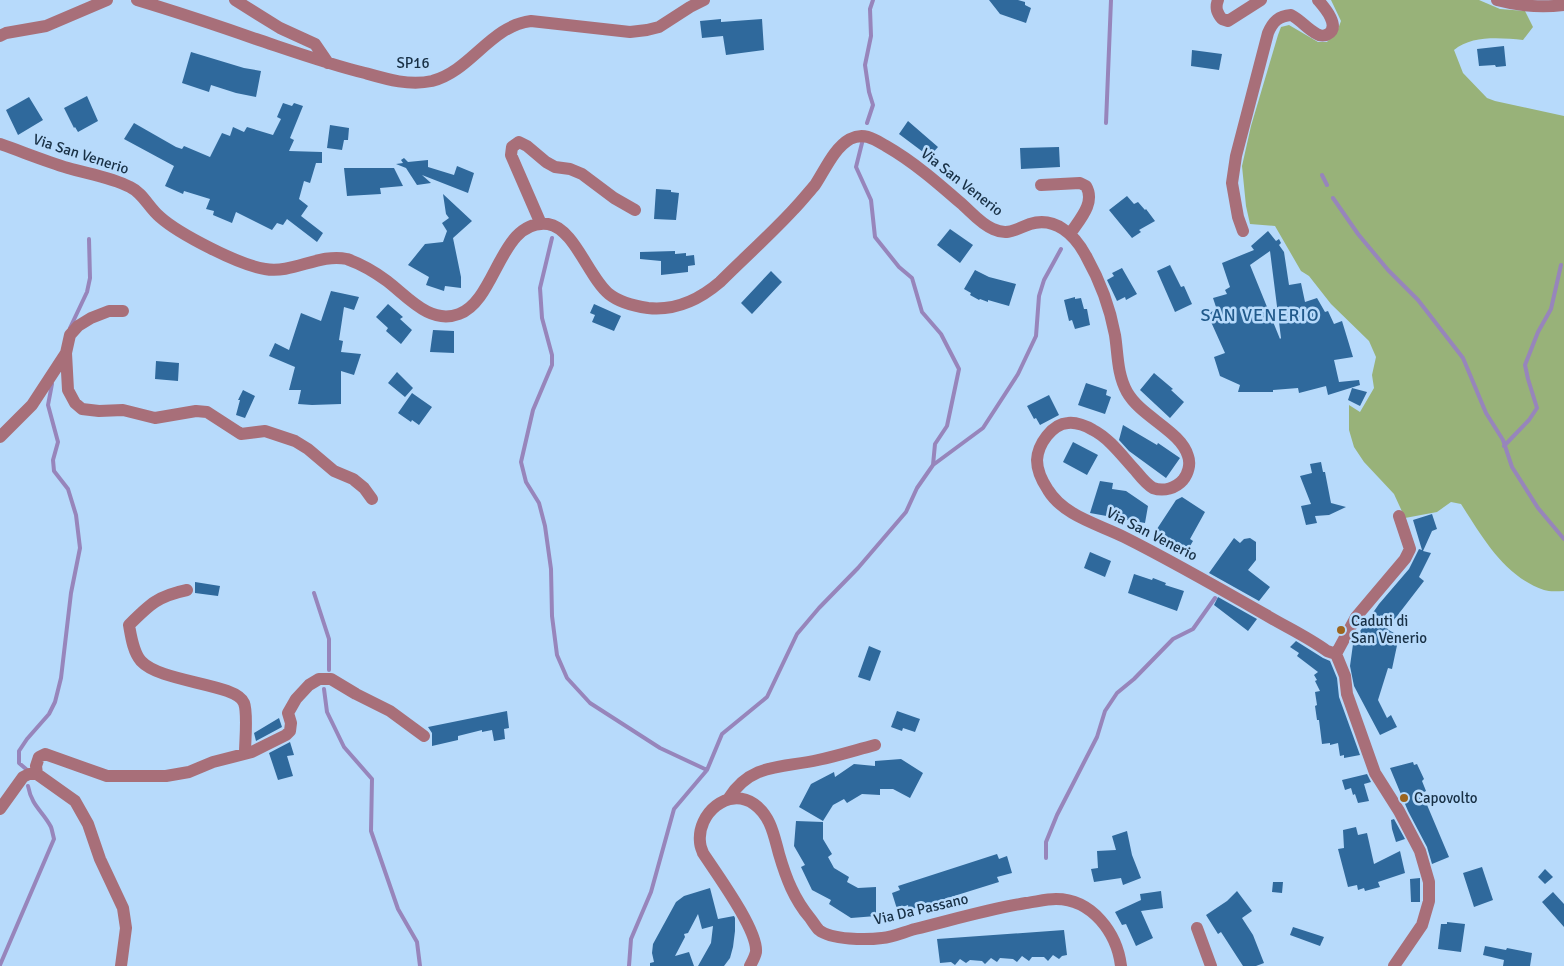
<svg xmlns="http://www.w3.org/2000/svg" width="1564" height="966" viewBox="0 0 1564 966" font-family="Signika,sans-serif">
<rect width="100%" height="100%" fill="#b7dafb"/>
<path fill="#98b279" d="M1331 0H1479L1500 9 1525 11 1533 27 1523 40C1501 38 1472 35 1454 50L1463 73 1487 98 1495 101 1564 116V591C1558 591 1550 592 1544 590 1504 576 1483 538 1461 504L1451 502 1437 512 1405 518 1394 494 1364 462 1354 447 1349 430V405L1360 412 1374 388 1372 375 1376 357 1369 341 1331 304 1309 276 1301 271 1275 226 1250 224 1246 206 1242 166 1251 126 1278 35 1281 27 1289 25 1318 42H1327L1338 29 1341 21Z"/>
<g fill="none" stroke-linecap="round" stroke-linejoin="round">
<path stroke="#9785bb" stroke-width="4" d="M867 123 873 105 869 92 865 65 871 36 870 9 873 0
M1106 123 1111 0
M862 143 856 167 871 200 875 237 899 267 912 278 922 312 941 334 959 369 947 426 935 444 933 465
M1322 175 1327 185
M1333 198 1358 234 1388 270 1418 300 1463 358 1486 413 1503 440 1512 467 1538 508 1564 539
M552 238 540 288 542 318 552 355V365L533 410 521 462 526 482 539 503 545 526 551 569 552 616 557 655 567 678 590 703 660 748 707 770
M70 328 87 292 90 278 89 239
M1504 446 1529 420 1537 408 1528 379 1525 365 1538 332 1551 309 1561 265
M314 593 329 639V670
M324 689 327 712 344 747 372 779 371 831 398 909 417 942 420 966
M26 769 19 763V751L27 739 49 714 55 702 61 678 71 593 80 548 76 515 68 489 54 471 53 460 58 442 48 405 52 384
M1046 858V842L1057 815 1097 737 1105 711 1117 693 1134 679 1173 639 1193 629 1215 598
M0 965 54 839C53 835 52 830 51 827 43 811 32 807 28 786
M629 966 631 939 651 892 674 809 707 770 722 734 767 697 797 634 819 608 858 568 906 512 917 488 933 465 983 428 1018 374 1036 336 1039 296 1044 280 1061 249"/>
</g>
<path fill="#2f699c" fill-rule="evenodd" d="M989 0H1018L1025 2V5L1031 8 1026 23 1000 14Z
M721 19V22L762 19 764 50 726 55 723 36 702 38 700 21Z
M1504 46 1506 66 1496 67 1495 65 1479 66 1477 49Z
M1192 50 1222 54 1219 70 1191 66Z
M191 52 244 68 261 71 256 97 236 93 211 85 209 92 182 83Z
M87 96 98 121 78 132 75 127 74 128 64 108Z
M29 97 43 120 18 135 6 110Z
M283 103 292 106 294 103 303 106 290 138 294 140 289 151 322 152V163H316L310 183 304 181 299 199 308 206 301 216 323 233 317 242 287 219 283 225 277 223 272 230 236 212 232 223 213 215 214 211 206 209 210 199 184 191 183 194 165 186 174 166 124 139 134 123 176 147 182 149 184 146 210 157 222 133 230 136 233 127 244 132 247 127 273 135 281 119 277 117Z
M908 121 938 147 930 156 924 150 923 152 899 134Z
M330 125 349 128 348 140H344L342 150 327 148Z
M1059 147 1060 167 1021 169 1020 148Z
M404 158 408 162 428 160V167L454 175 457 166 474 173 468 193 422 175 431 183 417 185 406 168 396 164 403 163 401 160Z
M344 168H394L403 186 380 188 381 194 347 196Z
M656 189 671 190V192L679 193 676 220 654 219Z
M443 194 472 221 453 238 461 277V288L445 286 444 291 426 285 429 277 408 265 425 244 443 242 447 231 442 223 449 218 446 214Z
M1127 196 1134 204 1138 202 1145 210 1146 209 1155 221 1139 230 1141 232 1132 238 1109 210Z
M950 229 973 245 960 263 937 245Z
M1268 231 1276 241 1279 239 1281 243 1279 245 1284 252 1289 285 1301 283 1305 302 1317 298 1325 312 1328 311 1334 324 1342 321 1353 357 1334 360 1339 382 1359 380 1360 385 1328 395 1326 386 1299 393 1298 388 1273 390V392H1238L1240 385 1220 376 1214 357 1225 353 1207 313 1217 310 1213 298 1227 294 1225 290 1230 287 1222 263 1254 250 1251 246ZM1270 251 1281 338 1280 339 1250 265Z
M675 251V254L686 253V256L694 255 695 265 688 266V272L661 275V261L640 259V252Z
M1170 265 1181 287 1184 286 1192 304 1175 312 1157 271Z
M1122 268 1137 294 1126 300 1125 297 1117 301 1107 280 1114 276 1112 273Z
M975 270 989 277 1016 284 1009 306 988 300V302L980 299 979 300 970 295 971 293 964 289Z
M771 271 782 282 752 314 741 303Z
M331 291 359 297 354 310 344 307 339 340 343 341 341 352 361 354 354 375 341 371V404L312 405 298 404 301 390H289L295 367 269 356 275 343 289 350 301 313 321 321Z
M1075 297V299L1081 298 1084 309H1087L1090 325 1075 329 1072 320 1069 321 1064 300Z
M388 304 403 317 400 319 412 330 401 344 386 331 388 328 376 317Z
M594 304 621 316 614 331 592 322 595 315 590 313Z
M433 330 454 331V353L430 352Z
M156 361 179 363 178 381 155 379Z
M397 372 413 388 405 397 388 383Z
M1154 373 1173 389 1171 390 1184 402 1170 418 1140 390Z
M1086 383 1107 390 1106 395 1111 397 1105 414 1078 405Z
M1352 388 1367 392 1360 406 1348 400Z
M243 390 255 396 245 418 236 415 240 400H238Z
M412 393 432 407 419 425 412 420 411 422 398 413Z
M1049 395 1059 415 1040 425 1036 418 1034 419 1027 406Z
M1123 425 1157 445 1158 443 1180 458 1166 478 1129 451 1119 440Z
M1073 442 1098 455 1087 475 1063 462Z
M1321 462 1323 472H1325L1331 503 1346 507 1329 515 1315 516 1317 523 1306 525 1301 506 1311 504 1300 476 1312 473 1310 464Z
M1100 481 1113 483 1112 489 1126 491 1148 506 1145 523 1090 513Z
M1182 497 1205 512 1190 539 1193 541 1187 551 1169 539 1163 540 1153 535 1176 500Z
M1432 514 1437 529 1432 531 1423 551 1431 553 1419 577 1424 581 1387 629 1399 636 1392 669 1388 668 1378 700 1387 718 1391 715 1397 727 1380 735 1354 686 1350 666 1354 637H1356L1379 604 1409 569 1419 549 1422 550 1413 520Z
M1234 538 1240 543 1244 539 1250 538 1256 542V560L1248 570 1270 587 1259 601 1209 573Z
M1090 552 1111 561 1105 577 1084 568Z
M1134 574 1152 580 1153 578 1166 583 1165 585 1184 591 1177 611 1128 593Z
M195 582 220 586 218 596 195 593Z
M1218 597 1257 619 1248 631 1214 605Z
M1296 641 1323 658 1330 661 1337 678 1339 697 1360 755 1344 758V755L1340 756 1338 743 1330 745V743L1322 744 1319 720H1317L1315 706 1317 705 1315 692 1320 691 1315 681 1317 680 1314 675 1318 672 1297 656 1299 653 1290 647Z
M869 646 881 651 870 681 858 677Z
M507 711 509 728 504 729 505 739 494 741 492 730 482 732V730L458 736V740L432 746V733L428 727Z
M897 711 920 719 915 732 903 728 902 731 891 727Z
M279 718 282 727 256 741 254 733Z
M290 742 294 755 287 756 293 776 278 780 269 753Z
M901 759 923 773 910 798 893 789H880V795L862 794 847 803 844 799 833 805 823 821 799 807 811 784 834 772 835 777 854 764 875 766V761Z
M1413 762 1414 765 1417 764 1424 779 1422 781 1426 791 1422 793 1449 857 1432 864 1427 847 1408 811 1390 768Z
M1367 774 1371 782 1364 784 1369 801 1358 803 1355 794 1353 795 1351 788 1345 790 1342 780Z
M1394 819 1405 839 1396 842 1392 829 1391 820Z
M796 821 823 822V839L832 854 828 857 834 868 849 877 847 882 858 888 876 887V916L851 918 829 904 831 900 812 890 801 867 805 865 794 846Z
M1356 827 1358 835 1367 833 1374 864 1400 851 1405 873 1378 882 1380 887 1365 891 1364 888 1358 890 1357 885 1348 887 1338 849 1344 848 1343 830Z
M1127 831 1132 855 1141 878 1123 885 1121 878 1094 882 1091 869 1098 868 1097 851 1116 850 1112 836Z
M997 854 999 859 1007 856 1012 873 997 877 999 882 909 910 908 905 897 909 892 893 900 890 898 886Z
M1482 867 1493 900 1474 907 1463 873Z
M1545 869 1553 877 1545 884 1538 877Z
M1420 878V902H1411L1410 879Z
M1273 882H1283L1282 893 1272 892Z
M710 888 718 919 734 916 735 918V931L733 947 730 958 724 966H698L711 943 713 926 702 929 698 914 688 933 684 934 685 937 675 956 689 952 694 966H650V963L654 962 652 953 653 944 676 902 684 896Z
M1161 891 1163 908 1141 911 1153 938 1136 946 1126 924 1122 925 1115 912 1141 900 1140 894Z
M1237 891 1252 911 1242 918 1253 935 1264 963 1256 966H1243L1221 932 1218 934 1206 915 1227 901Z
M1553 892 1564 904V927L1542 902Z
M1447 922 1465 924 1461 952 1438 949 1441 924H1447Z
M1293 927 1324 937 1320 946 1290 935Z
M1064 930 1067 955 1062 956 1059 959 1053 955 1048 961 1044 957H1032L1029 961 1022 956 1017 962 1013 959 1000 958 997 962 991 958 985 964 982 961 970 960 966 963 960 959 955 965 951 962 940 963 937 939Z
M1485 946 1506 950 1507 948 1532 953 1530 966H1503L1504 960 1483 955Z"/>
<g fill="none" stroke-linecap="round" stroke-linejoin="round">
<path stroke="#a86f79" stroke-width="12" d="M137 0C177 12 216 25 256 39 292 51 328 64 365 73 386 79 409 86 432 81 471 71 490 26 531 21L630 32 647 30 659 27 690 7 704 0
M235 0 280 28 315 44 328 63
M1218 0C1215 8 1217 13 1222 19L1228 21 1261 0
M1497 0C1519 6 1541 8 1564 5
M0 36 6 33 46 26 107 0
M0 144C23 152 45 161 68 168 89 174 111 177 130 187 143 193 149 208 160 217 179 234 239 265 265 269 293 274 319 253 347 259 361 264 375 272 387 281 408 297 430 325 459 314 497 300 500 218 548 224 574 228 589 278 609 294 620 303 634 306 648 308 676 311 699 300 720 282 744 258 770 235 794 209 801 202 808 193 815 185 825 170 834 148 850 139 864 132 874 139 886 146 914 162 939 184 963 205 973 214 981 224 993 229 1008 236 1016 229 1030 224 1055 216 1075 235 1086 256 1099 279 1110 308 1115 335 1118 354 1117 374 1127 392 1141 417 1181 431 1188 456 1191 464 1188 474 1183 480 1176 488 1164 492 1153 488 1146 484 1140 476 1135 470 1123 457 1109 438 1093 430 1087 426 1076 422 1068 423 1052 424 1038 444 1037 460 1037 470 1042 481 1048 490 1064 516 1098 524 1124 537 1172 561 1219 588 1266 615 1286 627 1308 637 1327 651L1336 654
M1041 185 1080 183 1086 186C1096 203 1079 220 1070 234
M541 224 511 155 512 147 519 142 527 146 546 162 555 167 570 169 582 174 614 198 635 210
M1243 231 1238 217 1232 183 1236 156 1268 33C1273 21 1279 16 1291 15 1301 20 1307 29 1317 34 1320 36 1325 36 1328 34 1341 26 1324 7 1318 0
M66 353 68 390 75 403 82 409 99 411 123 410 155 418 196 411 207 412 241 434 265 431 295 441 308 449 334 471 353 479 364 488 372 499
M0 437 32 405 66 353 70 335 78 326 91 318 109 311H123
M187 590C158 596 150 604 129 625 131 636 133 652 141 661 161 683 236 683 244 703 248 713 245 741 245 753
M1336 654 1345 676 1347 694 1375 773 1399 811 1420 851 1429 882V901L1422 925 1394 966
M1336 654 1356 617 1405 559 1410 549 1399 516
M729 798C751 763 782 768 818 760 837 756 856 750 875 745
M0 809 23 777 29 774H37
M1197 928 1211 966
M121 966 126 928 123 908 100 859 88 824 75 801 37 774 36 766 39 757 45 754 107 776H166L189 772 213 762 252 752 286 735 290 731 291 723 288 713 296 699 309 685 319 679H331L356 694 390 711 424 736
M750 966C752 962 755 957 756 952 758 930 716 873 703 853 702 850 700 846 700 842 697 814 728 786 754 804 771 816 774 836 779 854 786 878 794 899 810 918 813 922 816 927 819 930 831 940 867 940 882 938 893 937 904 932 915 929 952 920 988 909 1026 903 1035 902 1046 899 1056 899 1092 899 1117 933 1121 966"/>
</g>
<g fill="#9c651f" stroke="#b7dafb" stroke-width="2">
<circle cx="1341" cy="630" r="5"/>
<circle cx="1404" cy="798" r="5"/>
</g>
<g text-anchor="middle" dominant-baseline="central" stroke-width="5" stroke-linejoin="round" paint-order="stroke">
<g font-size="15" fill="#183045" stroke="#b7dafb">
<text x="413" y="63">SP16</text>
<text transform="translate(81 154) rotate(18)">Via San Venerio</text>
<text transform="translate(962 182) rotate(38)">Via San Venerio</text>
<text transform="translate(1152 534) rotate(27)">Via San Venerio</text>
<text transform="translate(921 909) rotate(-13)">Via Da Passano</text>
</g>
<g font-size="15" fill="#183045" stroke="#b7dafb" text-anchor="start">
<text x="1351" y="621">Caduti di<tspan x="1351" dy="17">San Venerio</tspan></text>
<text x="1414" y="798">Capovolto</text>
</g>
<g font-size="18" letter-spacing="1" fill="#215a8b" stroke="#b7dafb">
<text x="1260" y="315">SAN VENERIO</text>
</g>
</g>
</svg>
